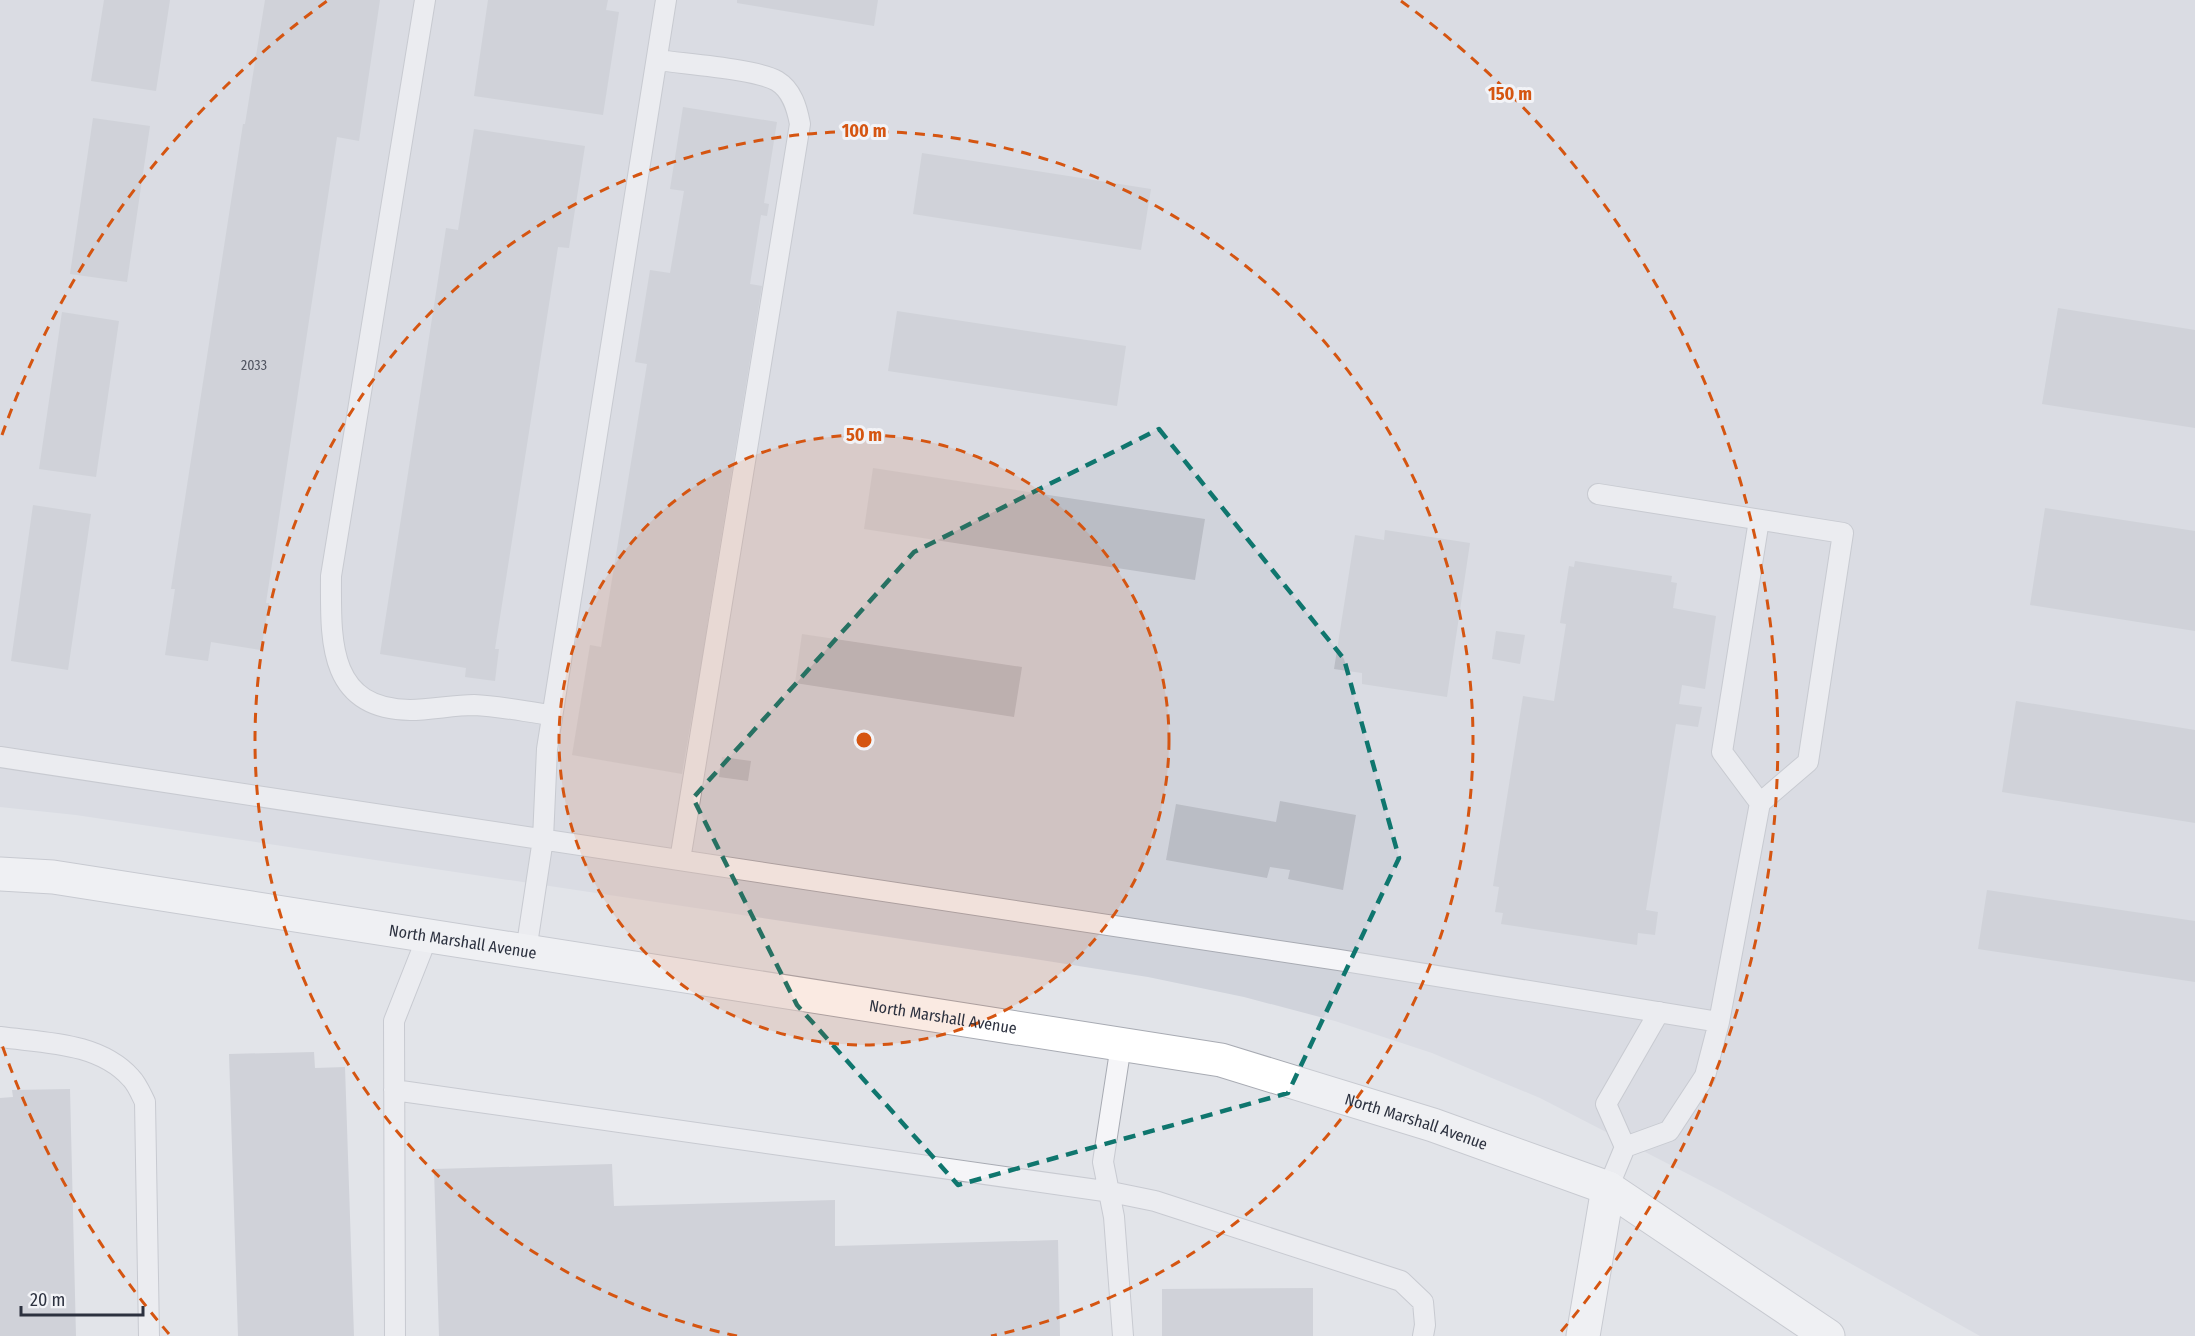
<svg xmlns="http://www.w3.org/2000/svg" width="2195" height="1336" viewBox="0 0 2195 1336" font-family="'Fira Sans Condensed',sans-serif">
<rect width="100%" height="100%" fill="#e2e4e9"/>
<path fill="#d0d3db" d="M0 0H2195V1336H1980L1723 1192 1540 1098 1432 1053 1335 1021 1244 997 1148 977 1022 957 76 815 0 807Z"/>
<path fill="#babdc5" d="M104 0H170L156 91 91 81Z
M265 0H380L359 141 337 137 266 603H269L261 650 211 642 208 661 165 655 175 589H171L243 124H245Z
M488 0H608L606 10 619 12 603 115 474 96Z
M737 0H878L874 26 737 3Z
M683 107 777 122 764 203 769 204 767 216 761 215 750 284 762 286 707 626 719 627 706 702 695 699 682 774 572 755 590 645 601 647 647 364 635 362 650 270 670 273 684 191 670 189Z
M93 118 150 126 127 282 70 274Z
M474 129 585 146 569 248 558 247 495 649H499L495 681 465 677 466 668 380 654 446 228 458 230Z
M922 153 1151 189 1141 250 913 214Z
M2058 308 2195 330V428L2042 404Z
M897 311 1126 346 1117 406 888 371Z
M62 312 119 321 96 477 39 469Z
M873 468 1205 519 1195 580 864 529Z
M33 505 91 514 68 670 11 661Z
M2045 508 2195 531V631L2030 605Z
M1385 530 1470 543 1447 697 1362 684V673L1334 669 1355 535 1384 540Z
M1575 561 1672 576 1671 582 1677 583 1673 608 1716 616 1705 689 1682 685 1679 704 1702 707 1698 727 1676 724 1646 910 1658 912 1655 935 1638 933 1637 945 1501 924 1503 913 1495 912 1499 887 1493 886 1523 696 1554 701 1566 624 1560 623 1569 566 1574 567Z
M1496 631 1525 635 1520 664 1492 659Z
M802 634 1022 667 1014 717 795 683Z
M2016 701 2195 730V823L2002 792Z
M722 757 751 761 748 781 719 777Z
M1280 801 1356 815 1343 890 1288 879 1290 870 1270 867 1267 878 1166 860 1176 804 1276 822Z
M1987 890 2195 921V982L1978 949Z
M314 1052 315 1068 345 1067 354 1336H238L229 1054Z
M70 1089 76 1336H0V1098L13 1097 12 1090Z
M612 1164 614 1206 835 1200V1246L1058 1240 1060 1336H439L434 1169Z
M1313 1288V1336H1162V1289Z"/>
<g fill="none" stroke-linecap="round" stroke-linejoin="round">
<g stroke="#a8abb3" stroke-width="22">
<path id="lane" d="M425 0 331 576C331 637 326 709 410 710 431 710 453 705 474 705 500 706 527 712 552 715
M658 60C684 64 757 69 777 81 792 90 797 108 800 124L680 860
M1759 520 1722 752 1760 803
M0 757 1339 960 1719 1022 1760 803 1808 762 1843 533 1598 494
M526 951 543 839 547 749 666 0
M0 1037C44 1043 99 1042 131 1078 137 1084 141 1094 145 1102L149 1336
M1121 1045 1103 1162 1114 1217 1123 1336
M394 1090 1111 1192 1155 1201 1401 1281 1423 1302 1425 1325 1423 1336
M1625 1147 1606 1104 1659 1012
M1608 1188 1625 1147 1669 1131 1705 1076 1719 1022
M395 1336 394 1021 428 935"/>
</g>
<g stroke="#a8abb3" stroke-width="35">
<g id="secondary">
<path id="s1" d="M0 874 53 877 1221 1060 1433 1125 1608 1188 1828 1336"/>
<path d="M1583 1336 1608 1188"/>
</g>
</g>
<use href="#lane" stroke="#f5f5f8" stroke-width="20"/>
<use href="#secondary" stroke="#fff" stroke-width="33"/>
</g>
<path d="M0 0H2195V1336H0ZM1159 429 1344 659 1399 858 1288 1093 958 1185 797 1005 693 798 914 552Z" fill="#e2e4e9" fill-opacity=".55" fill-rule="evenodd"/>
<path fill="none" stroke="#0f766e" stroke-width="4.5" stroke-dasharray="12 8" stroke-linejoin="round" d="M1159 429 1344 659 1399 858 1288 1093 958 1185 797 1005 693 798 914 552Z"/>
<circle cx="864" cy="740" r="305" fill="#d55511" fill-opacity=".12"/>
<g fill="none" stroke="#d55511" stroke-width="3" stroke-dasharray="10 8">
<circle cx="864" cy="740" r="305"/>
<path d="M737 1336A609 609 0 1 1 991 1336"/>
<path d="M169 1334A914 914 0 0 1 2 1045M2 435A914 914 0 0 1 327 1M1401 1A914 914 0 0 1 1559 1334"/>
</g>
<g text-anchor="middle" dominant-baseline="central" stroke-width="6" stroke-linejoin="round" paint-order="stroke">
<g font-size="14" fill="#505460">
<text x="254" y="365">2033</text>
</g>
<g font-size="16" fill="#2c313f" stroke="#f2f3f7">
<text stroke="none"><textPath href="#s1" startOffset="468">North Marshall Avenue</textPath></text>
<text stroke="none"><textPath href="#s1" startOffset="954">North Marshall Avenue</textPath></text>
<text stroke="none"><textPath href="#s1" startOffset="1440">North Marshall Avenue</textPath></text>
</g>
</g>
<circle cx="864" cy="740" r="9" fill="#d55511" stroke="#f2f3f7" stroke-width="3"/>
<g font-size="18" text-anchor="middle" font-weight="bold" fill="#d55511" stroke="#f2f3f7" stroke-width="6" stroke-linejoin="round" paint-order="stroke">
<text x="1510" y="100">150 m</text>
<text x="864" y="137">100 m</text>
<text x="864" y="441">50 m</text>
</g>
<path d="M21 1306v9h122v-9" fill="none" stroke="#2c313f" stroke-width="3"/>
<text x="30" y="1306" font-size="18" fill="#2c313f" stroke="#f2f3f7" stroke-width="4.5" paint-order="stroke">20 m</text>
</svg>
